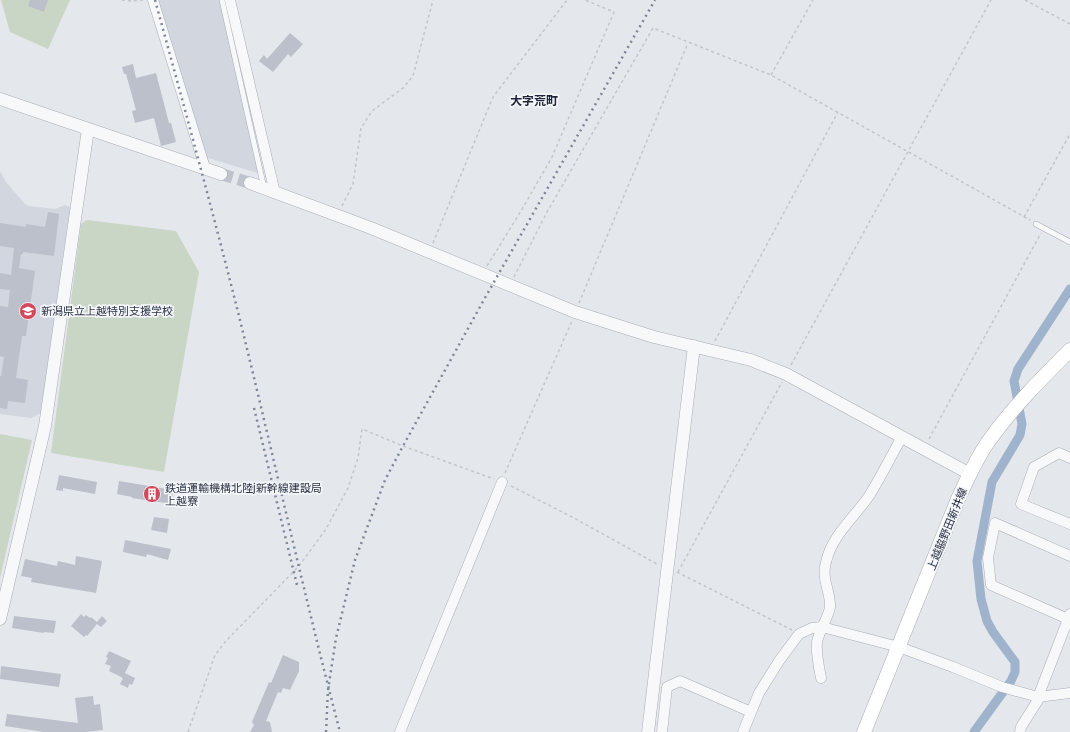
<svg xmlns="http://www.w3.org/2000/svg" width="1070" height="732" viewBox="0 0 1070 732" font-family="Inter,'Noto Sans JP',sans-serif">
<rect width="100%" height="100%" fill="#e4e7ec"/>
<path fill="#d2d6de" d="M158 0H227L264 175 205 157Z
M0 171 6 182 25 204 29 206 55 209 65 205 70 207 41 413 31 418 0 414Z"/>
<path fill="#c9d6c5" d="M1 0H70L48 49 10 32Z
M87 220 176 231 199 272 164 472 51 453 81 224Z
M0 434 32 440 0 578Z"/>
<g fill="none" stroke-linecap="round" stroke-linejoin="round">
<path stroke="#9fb4cc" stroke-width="9" d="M974 732 1011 681 1015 672V662L993 632 987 621 981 599 977 561 992 482 1020 435 1022 424 1014 381 1018 369 1070 289"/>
</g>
<path fill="#bbc0ca" d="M30 0H48L44 12 28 6Z
M290 33 303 44 291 57 288 54 273 72 259 61 264 55 267 59Z
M133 64 136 78 156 73 169 123H171L176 142 161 146 154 118 135 123 132 111 136 110 126 74H124L122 67Z
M48 212 59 214 54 256 23 252V254H21L19 268 35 271 26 336H22L16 378 28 380 25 403 8 401 7 409 0 408V376H1L4 357 0 356V306L8 307 10 290 0 289V273L11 275 14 248 0 246V223L26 227V224L45 227Z
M59 475 97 482 95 494 63 488V491L56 490Z
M119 481 173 490 172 504 132 498V497L117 494Z
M154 517 169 519 167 533 151 530Z
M125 540 171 549 168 560 147 554 146 557 123 552Z
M76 556 102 561 96 593 31 582 32 578 21 576 25 559 57 566 58 561 75 565Z
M81 614 84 617 86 615 90 618 91 617 97 622 102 616 107 621 101 627 97 624 87 636 86 635 84 637 71 626Z
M14 616 56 621 54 633 44 632V633L12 628Z
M109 651 131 661 125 673 135 678 132 685 129 684 128 688 120 684 123 678 109 671 111 666 105 664 108 658 106 657Z
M283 655 299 662V671L290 690 283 688 281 693 278 692 266 721 270 722 272 732H250L254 725 252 722 269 682 271 683Z
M1 666 61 674 59 687 0 679Z
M93 696 94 705 100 704 103 730 86 732H44L5 726 7 714 78 723 75 698Z"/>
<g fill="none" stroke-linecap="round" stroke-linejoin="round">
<path stroke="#bfc3cb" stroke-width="12" stroke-dasharray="12 6" stroke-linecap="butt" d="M221 174 250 183"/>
<g stroke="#a9aeb7" stroke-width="6">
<path id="service" d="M222 0 264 188
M1036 224 1070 242"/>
</g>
<g stroke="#a9aeb7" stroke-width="11">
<path id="minor" d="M153 0 205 168
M230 0 275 193
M1070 458 1059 453 1034 467 1021 504 1070 524
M1068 619 991 585 988 558 995 523 1070 556
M821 678C819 668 816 651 817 642 819 631 829 616 830 607 831 592 821 580 826 562 832 535 854 518 869 496 881 477 891 456 902 437
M400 732 502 482
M662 732 667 687 680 681 751 712
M743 732 759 693 779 661 799 634 812 628 822 627 899 647 953 667 1002 687 1038 697 1070 693
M1020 732 1021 727 1038 700V697L1070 614"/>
</g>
<g stroke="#a9aeb7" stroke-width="13">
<path id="tertiary" d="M0 99 221 174
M250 183 371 228 575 312 654 337 751 360 786 374 970 474
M0 619 45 426 88 129
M648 732 694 346"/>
</g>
<g stroke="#a9aeb7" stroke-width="15">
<path id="secondary" d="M864 732 958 499C967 480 976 459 988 442 1012 408 1041 379 1070 350"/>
</g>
<path stroke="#c2c5cb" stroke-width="1.5" stroke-dasharray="3 3" stroke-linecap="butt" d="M122 0 132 1 144 0
M1025 0 1070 24
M771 75 813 0
M342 206 353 184 361 128 372 111 403 88 413 76 433 0
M1024 217 1070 134
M433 243 493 97 567 0
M487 266 521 211 552 157 614 12 585 0
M514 277 547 212 653 28 771 75 1030 220
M579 303 688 43
M715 341 838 112
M791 365 991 0
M929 439 1041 233
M505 473 572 321
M511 486 574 518 657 564
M677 572 792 630
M678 572 782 382
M188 732 215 655 225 642 299 566 326 529 348 488 358 458 362 429 403 446 494 479"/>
<use href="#service" stroke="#f7f8fa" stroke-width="5"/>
<use href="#minor" stroke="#f7f8fa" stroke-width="10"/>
<use href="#tertiary" stroke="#f7f8fa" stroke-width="12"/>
<use href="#secondary" stroke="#fff" stroke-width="14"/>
<path stroke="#7d8696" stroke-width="2.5" stroke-dasharray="2 4" stroke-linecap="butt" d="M155 0C183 102 211 205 237 308 272 449 303 591 340 732
M254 408 297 585
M326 732 328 690 336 638 355 560 385 480 403 446 486 296 655 0"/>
</g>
<defs>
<g id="school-disc" transform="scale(0.9)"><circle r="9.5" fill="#d1495b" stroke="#f4f6f9"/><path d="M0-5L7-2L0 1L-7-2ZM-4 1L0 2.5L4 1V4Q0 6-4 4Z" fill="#fff"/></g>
<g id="building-disc" transform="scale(0.9)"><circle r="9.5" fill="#d1495b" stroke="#f4f6f9"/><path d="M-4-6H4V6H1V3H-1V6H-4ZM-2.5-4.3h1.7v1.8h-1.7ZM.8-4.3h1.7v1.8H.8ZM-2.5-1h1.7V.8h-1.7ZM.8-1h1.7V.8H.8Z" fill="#fff"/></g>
</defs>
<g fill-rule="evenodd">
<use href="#school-disc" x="28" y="311"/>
<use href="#building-disc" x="152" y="494"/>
</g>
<g text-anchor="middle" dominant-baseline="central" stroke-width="3.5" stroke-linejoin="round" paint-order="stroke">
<g font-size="11" fill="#2b3445" stroke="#f4f6f9" text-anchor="start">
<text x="41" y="311">新潟県立上越特別支援学校</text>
<text x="165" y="488">鉄道運輸機構北陸j新幹線建設局<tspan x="165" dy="13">上越寮</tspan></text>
</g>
<g font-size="11" fill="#2b3445" stroke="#f4f6f9">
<text transform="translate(947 529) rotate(-68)">上越脇野田新井線</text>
</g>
<g font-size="12" font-weight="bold" fill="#1d2536" stroke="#f4f6f9">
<text x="534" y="100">大字荒町</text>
</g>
</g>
</svg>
